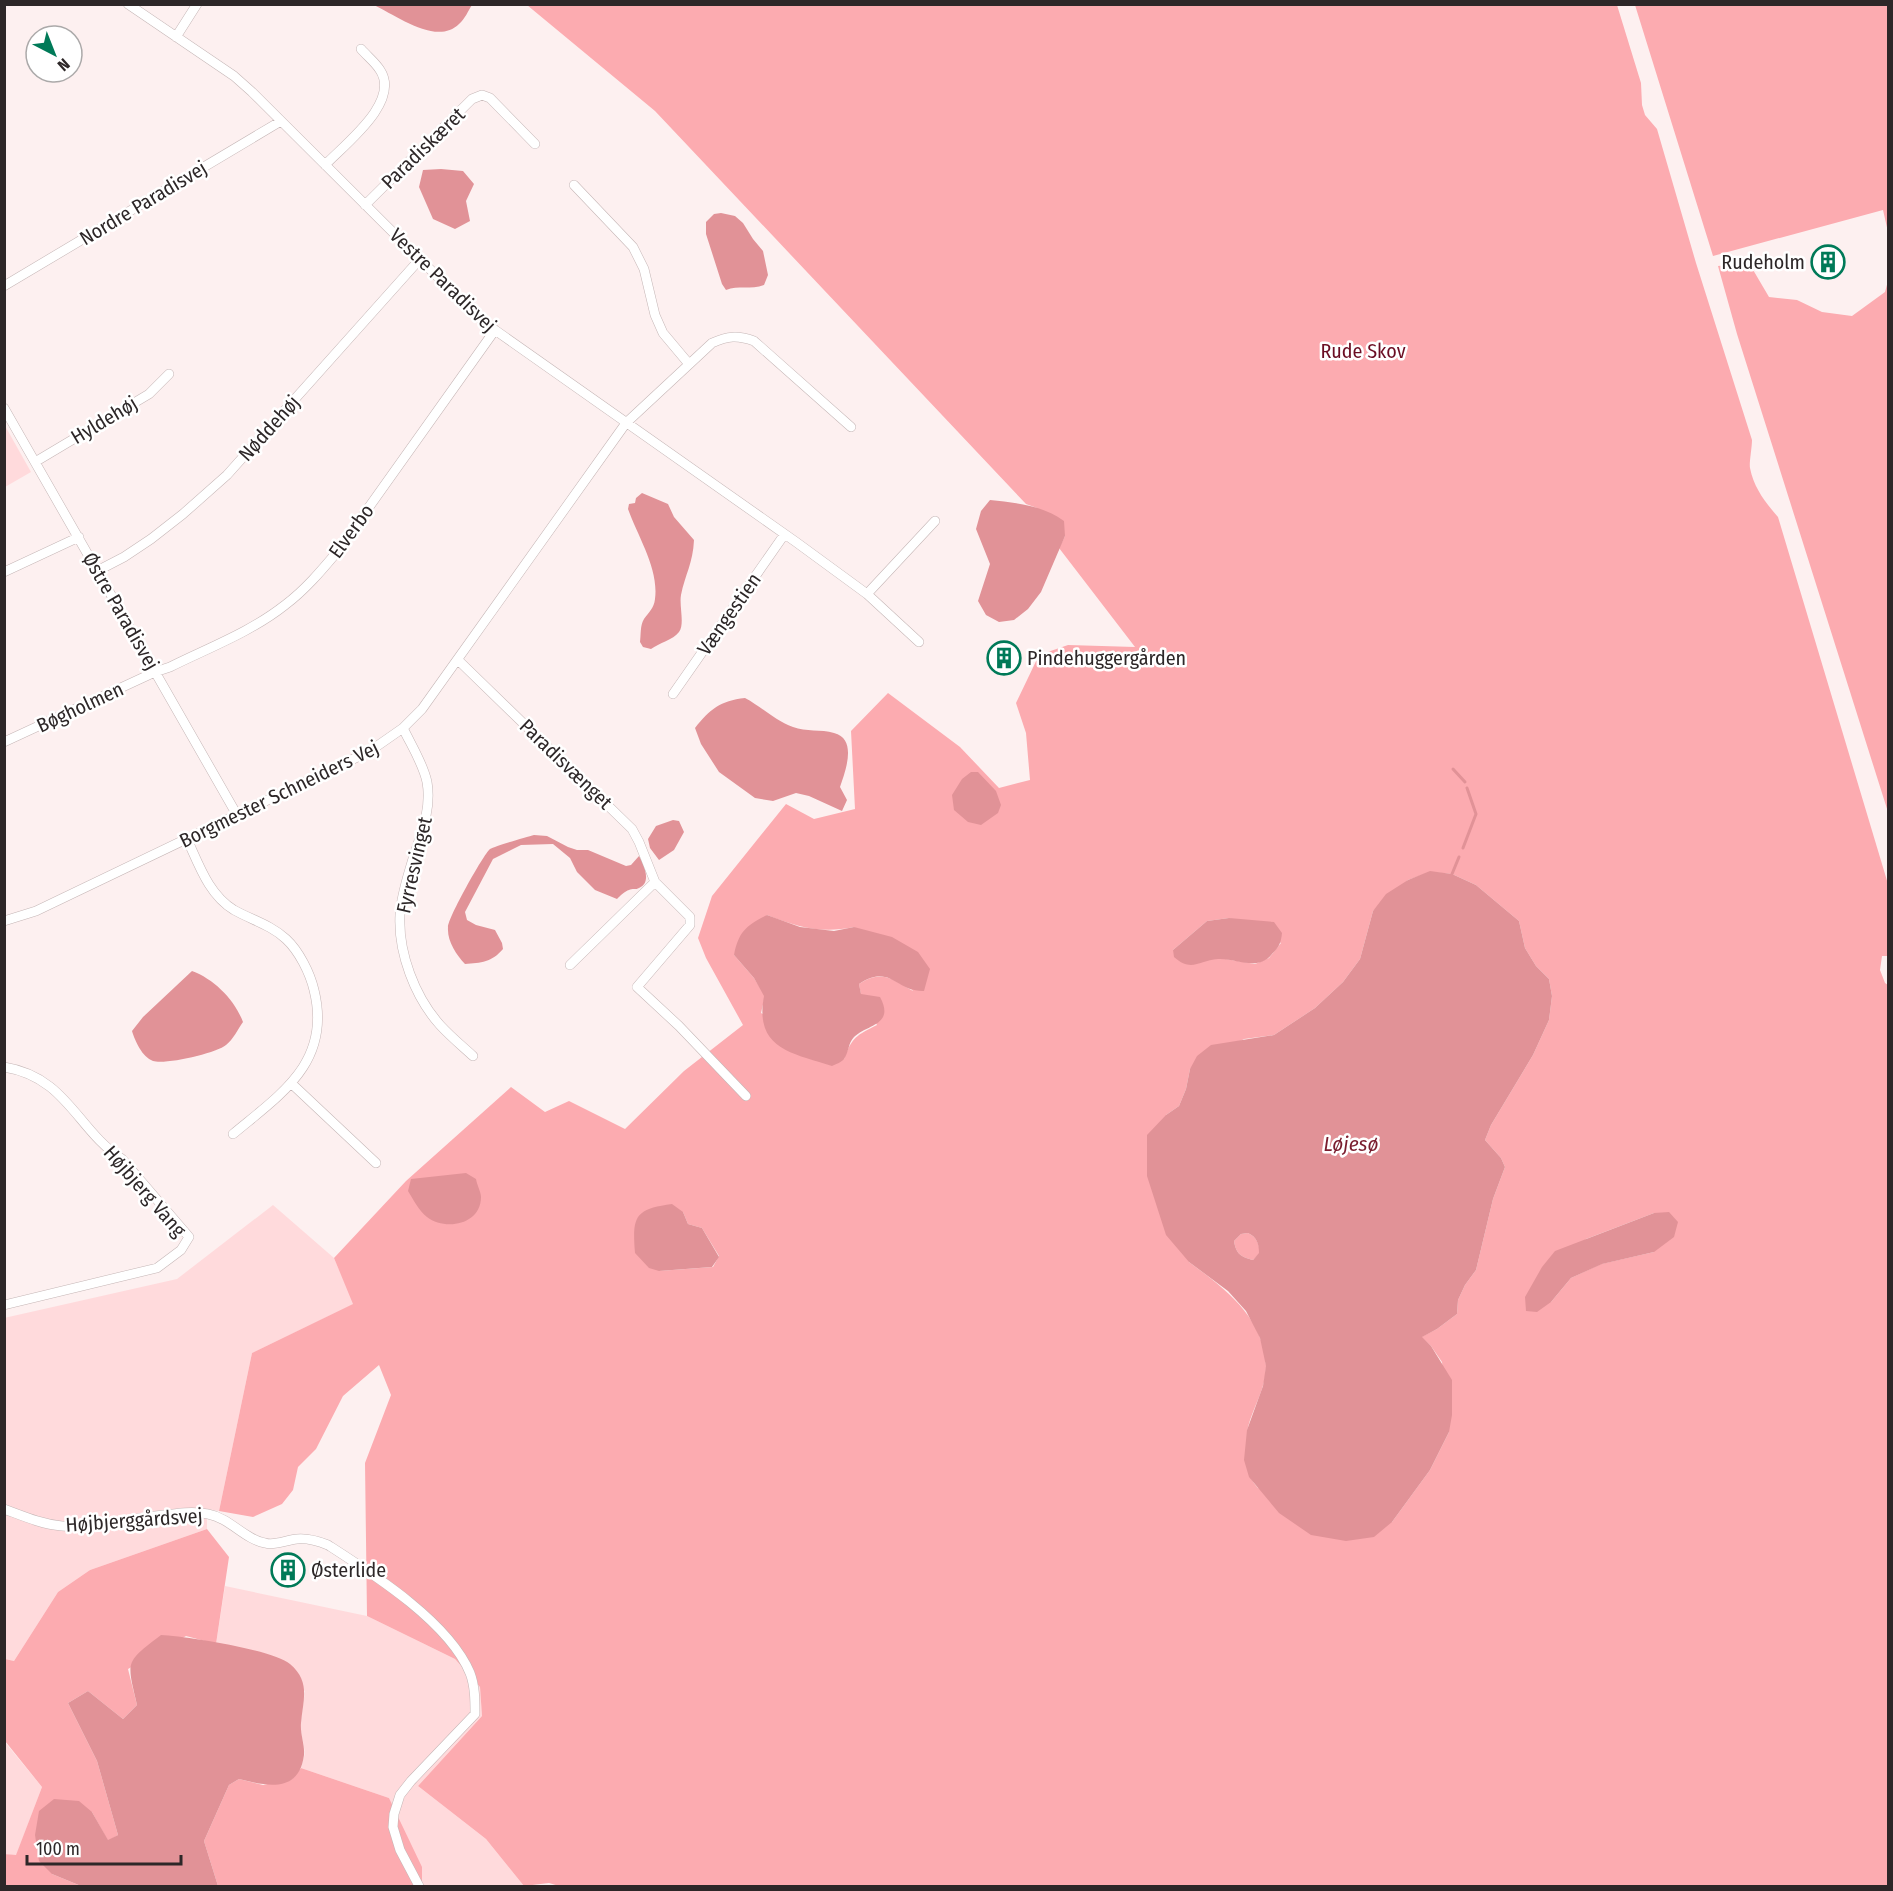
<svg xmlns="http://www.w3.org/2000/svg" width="1893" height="1891" viewBox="0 0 1893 1891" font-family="'Fira Sans Condensed',sans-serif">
<rect width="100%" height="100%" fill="#fdf0f0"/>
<path fill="#ffdadc" d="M4 424 31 472 5 487H4Z
M273 1205 334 1258 354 1304 252 1353 219 1511C182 1503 141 1514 104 1519 90 1520 75 1523 62 1522 42 1520 23 1511 5 1504L4 1318 177 1279Z
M4 1513 62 1531 86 1532 182 1519 207 1518V1529L90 1570 58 1592 14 1661 5 1659Z
M225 1586 367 1616 455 1659 480 1687 482 1716 418 1786 486 1839 524 1886H422L389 1798 301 1768 305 1753 300 1726 305 1691 216 1644Z
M4 1741 42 1787 16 1856 5 1854Z"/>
<path fill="#fcabb0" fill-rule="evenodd" d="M527 5H1617L1641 83 1642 105 1645 115 1657 129 1696 263 1752 440C1752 448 1749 463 1750 468 1754 488 1765 502 1778 517L1888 884V956H1882L1880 970 1885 983 1888 985V1886H559L549 1883 524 1886 486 1839 418 1786 482 1716 480 1687 455 1659 367 1616 365 1463 391 1395 379 1365 343 1396 316 1449 298 1467 293 1490 282 1504 253 1517 219 1511 252 1353 353 1304 334 1258 406 1181 511 1087 545 1112 569 1101 625 1129 684 1071 743 1025 706 958 698 938 712 896 786 804 814 819 855 809 851 731 888 693 960 747 999 788 1030 780 1026 733 1016 703 1039 655 1068 645 1135 647 1059 548 1065 536 1037 508 1026 504 655 111ZM1430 872 1452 874 1476 885 1519 921 1525 948 1536 966 1549 979 1552 996 1549 1020 1533 1055 1491 1125 1485 1140 1501 1158 1505 1167 1493 1199 1476 1270 1465 1285 1458 1300 1457 1314 1437 1329 1421 1337 1431 1346 1442 1362 1449 1432 1430 1470 1392 1522 1258 1488C1246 1474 1249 1471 1248 1454 1248 1445 1246 1435 1248 1427 1253 1407 1267 1386 1266 1365 1263 1316 1225 1289 1189 1262L1166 1115 1179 1106 1186 1089 1190 1069 1244 1039 1274 1035 1315 1008 1343 982 1360 959 1373 911 1408 880ZM767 915C798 927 821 934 854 927L913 991C892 979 882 969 859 984L861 995 877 1025C857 1035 852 1037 844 1059L761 1013 765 996 754 978 734 955ZM1229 918 1281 943 1269 958 1255 964 1173 950 1207 921ZM683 1212 688 1224 702 1228 719 1256 713 1267 659 1271ZM1654 1213V1252L1601 1264 1571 1278 1551 1302 1586 1239Z
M1635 5H1888V232L1883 210 1713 256Z
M1749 263 1769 297 1797 300 1822 312 1852 316 1885 292 1888 281V812L1737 334 1718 266Z
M1248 1233C1257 1237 1259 1244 1260 1253L1253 1260C1241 1257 1236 1254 1234 1241L1241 1234Z
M207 1529 229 1557 216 1644 186 1636 128 1669 137 1705 123 1719 88 1691 68 1703 97 1761 118 1835 108 1841 92 1812 52 1874 81 1886H5L4 1854 16 1855 42 1787 5 1741V1659L14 1661 58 1592 90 1570Z
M301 1768 389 1798 422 1867V1886H218L204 1841 229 1785 239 1779 263 1785 292 1779Z"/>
<path fill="#e19297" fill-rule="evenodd" d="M374 5H472C468 11 465 19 459 24 437 46 397 16 374 5Z
M441 169 463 171 474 184 466 201 470 221 455 229 433 219 419 187 423 170Z
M721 213 735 216 743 223 753 239 763 251 768 275 764 285C751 290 738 285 726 290L722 284 706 234V222L714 214Z
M642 493 668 504 674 517 694 540C693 563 685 575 681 595 679 606 685 624 679 632 673 640 659 643 651 649L643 647 640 642C641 635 640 625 644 619 649 612 654 608 655 599 659 569 638 537 628 509L629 504 635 503 636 498Z
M990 500C1017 503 1042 505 1064 521L1065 536 1041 592 1028 609 1014 620 999 622 986 615 978 601 990 564 976 529 981 511Z
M745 698C762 707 774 720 793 727 806 732 821 729 834 733 858 739 845 772 840 787L847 800 842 811 809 796 796 793 773 801 755 798 719 772 701 744 695 728C710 709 720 701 745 698Z
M971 772H978L996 791 1001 805 998 813 981 825 968 822 954 810 952 795 962 779Z
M673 820 679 821 684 832 674 850 659 860 650 848 648 839 656 826Z
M534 835 547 836 568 847 577 850H588L626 866 631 865 639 856C644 864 652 883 639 888 636 890 632 888 629 890 625 891 620 896 617 899L595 890 577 872 570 858 553 844 521 845 493 859 465 912 467 920 476 925 495 930 502 943 503 949C492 962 481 963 465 964 456 954 447 941 448 927 448 918 483 855 490 849 495 846 527 837 534 835Z
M1430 871 1452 874 1476 885 1519 921 1525 948 1536 966 1549 979 1552 996 1549 1020 1533 1055 1491 1125 1485 1140 1501 1158 1505 1167 1493 1199 1476 1270 1465 1285 1458 1300 1457 1314 1437 1329 1422 1337 1431 1346 1452 1380V1415L1449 1432 1430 1470 1392 1522 1374 1537 1346 1541 1311 1535 1279 1513 1249 1477 1244 1460 1247 1430 1263 1386 1266 1366 1260 1338 1246 1311 1228 1291 1189 1262 1166 1235 1147 1176V1135L1166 1115 1179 1106 1186 1089 1190 1069 1197 1056 1211 1045 1274 1035 1315 1008 1343 982 1360 959 1373 911 1386 894 1408 880ZM1248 1233C1257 1237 1259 1244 1259 1253L1253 1260C1241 1257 1236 1254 1234 1241L1241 1234Z
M767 915 800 927 834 931 854 927 892 937 918 952 930 969 924 991C895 992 891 963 859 984L861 994 880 997C895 1025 868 1024 854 1037 848 1043 849 1052 844 1059 842 1062 836 1064 832 1066 792 1053 754 1049 764 996L754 978 734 955C739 931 746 926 767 915Z
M1229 918 1274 922 1282 933C1281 943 1279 947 1272 954 1258 972 1237 958 1218 959 1199 960 1192 973 1174 957L1173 950 1207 921Z
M192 971C214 979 235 1000 243 1022 238 1029 233 1040 226 1045 217 1053 165 1065 153 1061 142 1057 135 1041 132 1031L143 1017Z
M466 1173 476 1179C477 1185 481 1192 481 1197 481 1225 445 1231 427 1217 419 1211 413 1199 408 1191L411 1179Z
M672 1204 683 1212 688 1224 702 1228 719 1257 712 1267 659 1271 649 1268 635 1253C632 1216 635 1209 672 1204Z
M1669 1212 1678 1222 1674 1237 1654 1252 1602 1264 1571 1278 1551 1302 1537 1312 1526 1311 1525 1297 1542 1267 1555 1251 1654 1213Z
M161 1635C185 1636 274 1650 290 1664 311 1682 303 1700 301 1723 300 1734 305 1745 304 1755 299 1794 266 1786 239 1779L229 1785 204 1841 218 1886H81L52 1874 39 1861 35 1835 39 1811 54 1799 79 1801 92 1812 108 1840 118 1835 97 1761 68 1703 88 1691 123 1719 137 1705C127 1661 124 1663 161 1635Z"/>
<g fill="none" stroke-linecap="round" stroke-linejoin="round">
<path stroke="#e19297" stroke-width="3" d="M1453 769 1465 782
M1463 848 1476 814 1467 788
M1452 874 1459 857"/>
<g stroke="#c5b6b6" stroke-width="10">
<path id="minor" d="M128 4 234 76 252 92 477 316 495 330 796 542 867 594 919 642
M176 37 197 4
M325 165C345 144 401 102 380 70 375 62 367 56 361 49
M574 185 633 247 644 269 655 315 663 333 689 364
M365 205 472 99 482 95 490 98 535 144
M4 286 281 121
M4 408 237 815
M35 462 149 394 169 374
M97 571 124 557 151 539 183 514 227 475 420 259
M4 572 79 537
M867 594 935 521
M458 660 632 829 639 842 655 882 690 917V925L637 987 679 1026 746 1096
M673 694 784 535
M403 728C411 745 423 763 427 782 432 810 420 836 412 862 407 879 401 897 400 915 398 953 415 997 440 1025 450 1036 462 1046 473 1056
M4 742 155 672 170 667C208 648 251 632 285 605 305 590 321 571 337 552L495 330
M187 839C199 865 209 895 234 910 252 920 271 925 286 939 299 951 310 973 314 990 332 1062 281 1094 233 1134
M4 921 36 911 370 751 403 728 422 709 626 423 712 343C728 336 737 335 754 341L851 427
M570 965 655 882
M4 1067C67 1077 77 1130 122 1159L189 1237 181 1250 157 1268 4 1305
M292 1084 376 1163
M4 1509C23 1516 41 1524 62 1526 90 1529 120 1521 148 1517 167 1515 189 1510 208 1514 230 1518 244 1539 265 1543 275 1546 286 1540 297 1539 308 1538 318 1541 328 1545 373 1574 449 1622 470 1673 475 1686 475 1700 475 1714L411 1781 400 1795 394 1814 393 1827 400 1850 419 1886"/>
</g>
<use href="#minor" stroke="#fff" stroke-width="9"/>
</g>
<defs>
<g id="building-ring" transform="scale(1.725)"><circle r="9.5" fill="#fff" stroke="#007a58" stroke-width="1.5"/><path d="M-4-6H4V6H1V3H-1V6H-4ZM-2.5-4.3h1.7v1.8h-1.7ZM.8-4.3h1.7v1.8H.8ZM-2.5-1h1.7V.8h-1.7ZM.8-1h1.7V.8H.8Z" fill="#007a58"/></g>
</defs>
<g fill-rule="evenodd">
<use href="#building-ring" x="1828" y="262"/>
<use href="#building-ring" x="1004" y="658"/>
<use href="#building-ring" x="288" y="1570"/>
</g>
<g text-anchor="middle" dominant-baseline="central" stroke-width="5" stroke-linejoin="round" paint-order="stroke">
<g font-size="20" fill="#2d2728" stroke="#fff">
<text transform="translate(423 148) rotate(-44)">Paradiskæret</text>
<text transform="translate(143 203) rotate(-31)">Nordre Paradisvej</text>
<text transform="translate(443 280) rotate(44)">Vestre Paradisvej</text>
<text transform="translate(104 420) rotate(-31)">Hyldehøj</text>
<text transform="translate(269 428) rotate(-48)">Nøddehøj</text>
<text transform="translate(351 531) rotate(-54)">Elverbo</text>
<text transform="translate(121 611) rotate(60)">Østre Paradisvej</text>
<text transform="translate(729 614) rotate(-55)">Vængestien</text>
<text transform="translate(80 707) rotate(-25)">Bøgholmen</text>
<text transform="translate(566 764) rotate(44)">Paradisvænget</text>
<text transform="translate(279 794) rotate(-26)">Borgmester Schneiders Vej</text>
<text transform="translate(414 865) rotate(-77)">Fyrresvinget</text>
<text transform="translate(145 1191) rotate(49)">Højbjerg Vang</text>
<text transform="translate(134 1520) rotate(-4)">Højbjerggårdsvej</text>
</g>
<g font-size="20" fill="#2d2728" stroke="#fff" text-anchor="start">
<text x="1805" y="262" text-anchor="end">Rudeholm</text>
<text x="1027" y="658">Pindehuggergården</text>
<text x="311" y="1570">Østerlide</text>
</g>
<g font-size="20" fill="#6b0d23" stroke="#fff">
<text x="1363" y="351">Rude Skov</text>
</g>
<g font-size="21" font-style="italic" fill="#7a1d2e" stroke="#fff">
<text x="1351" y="1144">Løjesø</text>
</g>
</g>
<rect width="1893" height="1891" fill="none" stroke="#2d2728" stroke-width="12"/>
<g transform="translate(54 54) rotate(138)"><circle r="28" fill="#ffffff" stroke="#aba9a9" stroke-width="1.5"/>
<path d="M0-4.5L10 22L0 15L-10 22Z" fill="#007a58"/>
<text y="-9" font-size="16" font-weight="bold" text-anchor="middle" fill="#2d2728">N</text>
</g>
<path d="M27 1855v9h154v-9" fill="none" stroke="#2d2728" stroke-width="3"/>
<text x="36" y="1855" font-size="18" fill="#2d2728" stroke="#ffffff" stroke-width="4.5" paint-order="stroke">100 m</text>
</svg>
